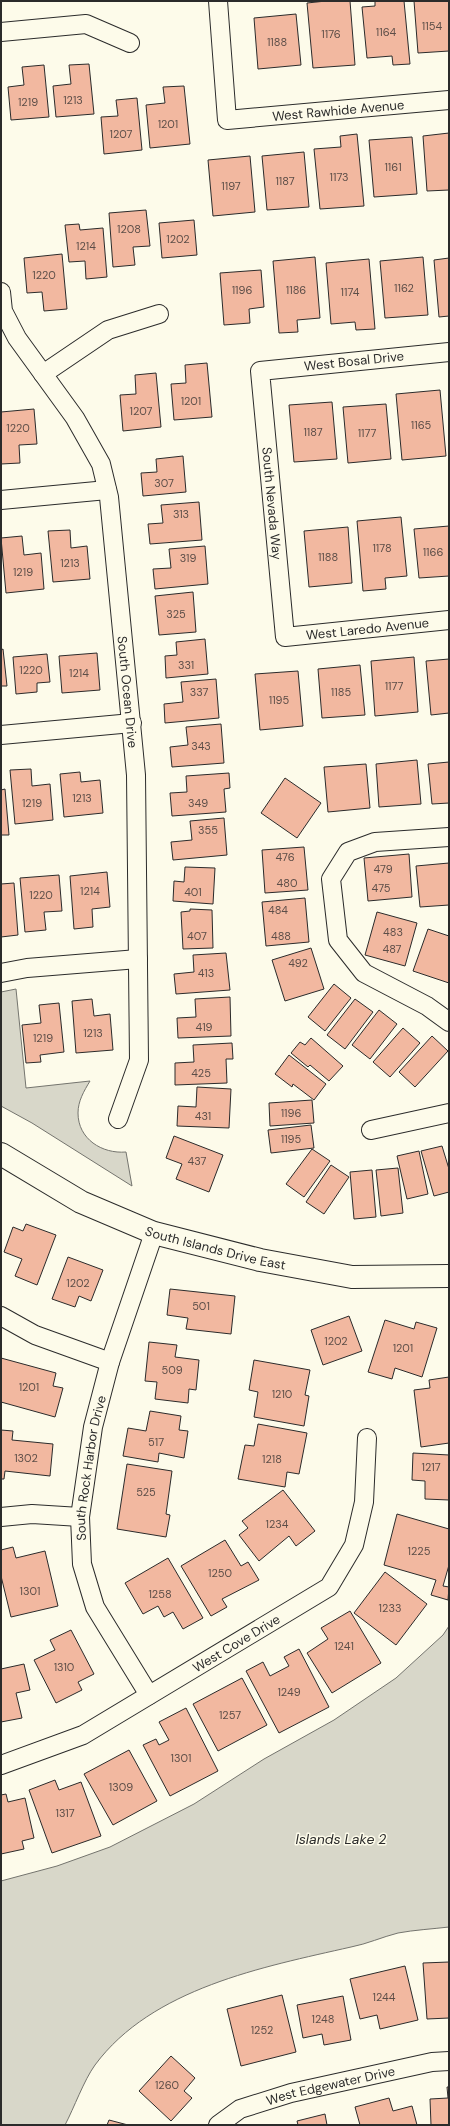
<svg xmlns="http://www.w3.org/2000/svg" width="450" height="2126" viewBox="0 0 450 2126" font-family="'DM Sans',sans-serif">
<rect width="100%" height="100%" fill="#fdfbea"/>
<path fill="#d8d7c9" stroke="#74746e" d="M16 989 26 1088 90 1081C84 1091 78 1101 78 1113 78 1139 102 1154 126 1152L132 1186 32 1123 1 1106V992Z
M449 1626V1927C432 1929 414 1930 398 1933 382 1937 367 1944 351 1947 263 1967 152 1988 95 2065 84 2080 74 2108 65 2125H1V1881L57 1866 110 1847 194 1804 264 1759 334 1720 396 1678 443 1635Z"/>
<path fill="#f2b8a0" stroke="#2b2b2b" d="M326 1H350L355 65 313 68 307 3Z
M375 1H404L410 64 393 65 392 56 367 58 362 7 375 6Z
M414 1H449V51L418 53Z
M296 14 301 65 258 69 254 18Z
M89 64 94 114 56 117 53 86 71 84 69 65Z
M44 65 49 117 11 120 8 87 24 85 22 67Z
M184 86 190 144 150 148 146 105 165 103 163 87Z
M137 98 142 150 104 154 101 117 118 116 116 100Z
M449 133V190L427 191 423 136Z
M357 134 364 206 320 209 314 149 341 147 340 136Z
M412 137 417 194 374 197 369 140Z
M304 152 309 207 267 210 262 156Z
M250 156 255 212 213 216 208 160Z
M146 210 150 246 133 247 135 265 113 267 109 213Z
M194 220 197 255 162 258 159 223Z
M79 224 80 230 103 228 107 277 86 279 85 261 69 262 65 225Z
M62 254 67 309 44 311 42 292 27 293 24 258Z
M315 257 320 318 297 320 298 332 279 333 273 261Z
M423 257 428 315 385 318 380 261Z
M449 258V316L439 317 434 260Z
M369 259 375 329 356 330 355 322 331 324 326 263Z
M261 270 264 307 249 309 250 323 224 325 220 273Z
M207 363 212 417 174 420 171 384 186 383 185 365Z
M156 373 161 427 123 431 120 395 136 394 135 375Z
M440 390 446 456 402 460 396 394Z
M332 402 337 459 294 462 289 405Z
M386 404 391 459 348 463 343 407Z
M34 409 37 444 19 445 20 463 1 464V412Z
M183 456 186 492 143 496 141 473 157 472 156 459Z
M199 502 202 540 150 544 148 524 163 523 161 505Z
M401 517 407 576 385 578 386 589 363 591 357 521Z
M449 526V576L419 578 414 529Z
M348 527 352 583 309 587 304 531Z
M70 530 71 548 87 546 90 579 53 582 48 531Z
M22 536 24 555 41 553 44 589 6 593 1 538Z
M205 546 208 584 155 589 153 569 171 568 169 549Z
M193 592 196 632 159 635 155 596Z
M205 639 208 674 166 678 165 656 177 655 176 642Z
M3 649 7 686H1V650Z
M97 653 100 690 62 693 59 656Z
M47 654 50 682 37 683V692L16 694 13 657Z
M414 657 418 712 375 716 371 661Z
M449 659V713L431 715 426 661Z
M360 665 365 715 322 718 318 669Z
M298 671 303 726 260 730 255 674Z
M216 679 219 718 165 723 164 704 183 702 181 682Z
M221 724 224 763 172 767 170 747 188 745 186 727Z
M417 760 421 804 379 807 376 764Z
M449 762V803L432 804 428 764Z
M366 764 370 808 328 812 324 767Z
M31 769 32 786 50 784 53 820 15 824 10 770Z
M80 772 81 782 100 780 103 813 64 817 60 774Z
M229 773 230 788 224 789 226 812 172 816 170 793 187 792 186 776Z
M285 778 321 803 297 838 261 813Z
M5 789 9 835H1V790Z
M224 818 227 855 173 860 171 842 192 840 190 821Z
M304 847 308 890 265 893 262 850Z
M409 854 412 897 368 901 364 858Z
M449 863V905L420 907 416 866Z
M185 867 215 868 213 904 173 901 174 881 184 882Z
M107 872 110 907 92 909 93 927 74 929 70 876Z
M59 875 62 911 44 912 46 930 25 932 20 878Z
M14 883 18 935 1 937V884Z
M305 898 309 942 266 946 262 902Z
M190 909 212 910 213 948 183 949 181 912 190 911Z
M377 912 417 923 405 966 365 955Z
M428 929 449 936V983L413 971Z
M311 948 324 989 285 1001 272 960Z
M226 953 230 990 176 994 174 974 194 972 193 955Z
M334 984 351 998 325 1031 308 1017Z
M230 997 231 1036 178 1038 177 1018 196 1017 195 999Z
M92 999 94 1016 110 1014 113 1050 76 1053 72 1001Z
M355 999 373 1012 345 1049 327 1035Z
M59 1003 64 1052 40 1055 41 1062 26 1063 22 1025 41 1023 39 1005Z
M379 1010 397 1024 370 1059 352 1045Z
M403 1028 420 1043 390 1077 373 1062Z
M432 1036 448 1051 415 1087 399 1072Z
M311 1038 343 1066 329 1081 310 1065 308 1067 291 1053 300 1042 305 1045Z
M232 1043 233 1059H226L227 1083 175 1085V1063L194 1062 193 1045Z
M289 1055 326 1084 314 1100 293 1084 292 1087 275 1074Z
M197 1087 231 1089 229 1128 177 1126 178 1106 196 1107Z
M312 1100 314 1123 270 1126 269 1103Z
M311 1125 314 1148 271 1153 268 1130Z
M174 1136 223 1155 209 1192 176 1179 182 1164 166 1158Z
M442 1146 449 1169V1192L434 1196 421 1151Z
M312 1149 330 1161 304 1197 286 1184Z
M419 1151 428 1194 407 1199 397 1156Z
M331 1165 349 1177 324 1214 306 1202Z
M398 1168 403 1213 381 1216 376 1170Z
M372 1170 376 1217 354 1219 350 1172Z
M26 1224 56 1235 37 1285 15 1276 22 1259 4 1252 13 1227 23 1231Z
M68 1257 103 1270 91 1301 79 1296 75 1307 52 1299Z
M170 1289 235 1296 231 1334 186 1329 188 1318 167 1315Z
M349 1316 362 1351 323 1365 311 1330Z
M385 1320 414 1329 416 1322 437 1328 422 1377 395 1368 392 1379 368 1372Z
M149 1342 177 1345 175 1357 199 1360 196 1390 189 1389 188 1403 155 1399 157 1382 145 1381Z
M1 1358 56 1373 53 1386 63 1388 55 1417 1 1402Z
M254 1360 310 1370 305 1395 309 1396 304 1426 254 1417 258 1392 249 1390Z
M449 1377V1443L421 1447 414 1390 430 1388 429 1380Z
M150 1411 181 1416 179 1430 188 1431 184 1458 159 1453 158 1462 123 1456 128 1428 146 1431Z
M258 1424 307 1433 299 1474 287 1472 285 1487 238 1479 245 1445 254 1446Z
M1 1430 13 1431 12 1440 53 1444 50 1476 5 1471 4 1479H1Z
M413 1453 449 1455V1500L425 1499V1481L412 1480Z
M127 1464 172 1471 166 1514 170 1515 166 1537 117 1529Z
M283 1490 315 1531 296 1546 289 1536 259 1561 239 1535 248 1528 242 1521Z
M397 1514 449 1529V1565L443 1586 449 1587 448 1600 431 1595 436 1580 384 1565Z
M225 1540 241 1566 248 1562 259 1580 222 1599 227 1607 211 1616 181 1566Z
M13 1547 16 1558 45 1551 58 1606 11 1617 1 1576V1550Z
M168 1558 203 1618 183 1629 173 1612 164 1617 158 1606 143 1614 125 1583Z
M385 1572 427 1604 396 1645 354 1613Z
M350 1611 381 1663 332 1693 307 1653 328 1639 321 1628Z
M71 1630 94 1674 78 1682 82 1690 56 1703 34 1660 55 1650 50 1640Z
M299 1649 329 1707 279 1733 246 1671 263 1662 270 1676 289 1666 284 1657Z
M24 1664 30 1690 16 1693 22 1718 1 1722V1669Z
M242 1678 267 1725 218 1751 193 1704Z
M186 1708 218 1771 170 1796 143 1745 156 1739 159 1745 169 1740 159 1722Z
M129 1750 157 1801 113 1825 84 1774Z
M55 1780 59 1790 81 1782 101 1836 52 1853 29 1790Z
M6 1794 8 1802 25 1798 34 1838 22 1841 24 1849 1 1854V1795Z
M449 1962V2018L427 2019 423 1963Z
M405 1966 418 2020 380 2029 377 2015 360 2019 350 1979Z
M282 1995 296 2052 241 2066 227 2009Z
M343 1996 351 2040 324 2045 322 2034 303 2038 297 2005Z
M171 2056 195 2078 184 2091 192 2098 171 2121 139 2091Z
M447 2087H449V2125H431L430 2099 448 2098Z
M389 2098 393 2111 412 2106 417 2125H360L355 2107Z
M325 2114 327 2125H298L297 2121Z
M109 2120 128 2125H107Z"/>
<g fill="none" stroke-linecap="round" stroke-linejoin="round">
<g stroke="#2b2b2b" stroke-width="20">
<g id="street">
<path id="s1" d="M218 1 227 120 449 100"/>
<path d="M1 32 86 24 130 43"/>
<path id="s2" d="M1 292 3 311 17 338 75 418 101 464 109 497 136 775 139 1060 118 1119"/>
<path id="s3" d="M449 352 260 371 285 637 449 620"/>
<path d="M43 374 108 330 159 314"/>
<path d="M1 500 107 490"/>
<path d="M1 735 132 723"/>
<path d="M449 837 375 842 348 852 331 879 338 940 364 973 427 1006 449 1022"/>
<path d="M1 973 27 968 138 959"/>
<path d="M371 1130 449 1113"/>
<path d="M1 1316 35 1335 110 1362"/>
<path d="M1 1517 32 1514 80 1517"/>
<path id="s4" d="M149 1695 95 1607 82 1564 80 1517 93 1427 110 1362 154 1233"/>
<path id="s5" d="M1 1765 83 1735 329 1587 354 1545 364 1502 367 1438"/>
<path id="s6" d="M218 2125 240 2109 291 2093 432 2062 449 2061"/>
</g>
</g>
<g stroke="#2b2b2b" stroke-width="24">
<g id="secondary">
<path id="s7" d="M1 1154 81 1202 154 1233 260 1260 352 1277 449 1276"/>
</g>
</g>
<use href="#street" stroke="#fdfbea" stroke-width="18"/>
<use href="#secondary" stroke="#fdfbea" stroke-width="22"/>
</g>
<g text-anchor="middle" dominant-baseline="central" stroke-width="3" stroke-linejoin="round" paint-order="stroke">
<g font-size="11" fill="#5d4e48">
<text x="432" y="26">1154</text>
<text x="386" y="32">1164</text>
<text x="331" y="34">1176</text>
<text x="277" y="42">1188</text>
<text x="73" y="100">1213</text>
<text x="28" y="102">1219</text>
<text x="168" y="124">1201</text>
<text x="121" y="134">1207</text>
<text x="393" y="167">1161</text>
<text x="339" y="177">1173</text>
<text x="285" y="181">1187</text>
<text x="231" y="186">1197</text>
<text x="129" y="229">1208</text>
<text x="178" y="239">1202</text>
<text x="86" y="246">1214</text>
<text x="44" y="275">1220</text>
<text x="404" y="288">1162</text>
<text x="242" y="290">1196</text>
<text x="296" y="290">1186</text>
<text x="350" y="292">1174</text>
<text x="191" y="401">1201</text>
<text x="141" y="411">1207</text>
<text x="421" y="425">1165</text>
<text x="18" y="428">1220</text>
<text x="313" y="432">1187</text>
<text x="367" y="433">1177</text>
<text x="164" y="483">307</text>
<text x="181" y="514">313</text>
<text x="382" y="548">1178</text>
<text x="433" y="552">1166</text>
<text x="328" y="557">1188</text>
<text x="188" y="558">319</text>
<text x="70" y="563">1213</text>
<text x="23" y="572">1219</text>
<text x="176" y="614">325</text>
<text x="186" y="665">331</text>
<text x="31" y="670">1220</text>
<text x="79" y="673">1214</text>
<text x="394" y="686">1177</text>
<text x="199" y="692">337</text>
<text x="341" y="692">1185</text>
<text x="279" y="700">1195</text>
<text x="201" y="746">343</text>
<text x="82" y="798">1213</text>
<text x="32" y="803">1219</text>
<text x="198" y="803">349</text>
<text x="208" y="830">355</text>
<text x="285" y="857">476</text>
<text x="383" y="869">479</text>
<text x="287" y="883">480</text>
<text x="381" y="888">475</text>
<text x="90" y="891">1214</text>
<text x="193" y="892">401</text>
<text x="41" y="895">1220</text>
<text x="278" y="910">484</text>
<text x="393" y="932">483</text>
<text x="197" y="936">407</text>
<text x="281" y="936">488</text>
<text x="392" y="949">487</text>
<text x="298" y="963">492</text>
<text x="206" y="973">413</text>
<text x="204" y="1027">419</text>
<text x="93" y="1033">1213</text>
<text x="43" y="1038">1219</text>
<text x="201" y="1073">425</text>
<text x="291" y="1113">1196</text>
<text x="203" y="1116">431</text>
<text x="291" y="1139">1195</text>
<text x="197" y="1161">437</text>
<text x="78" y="1283">1202</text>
<text x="201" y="1306">501</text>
<text x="336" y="1341">1202</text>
<text x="403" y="1348">1201</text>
<text x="172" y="1370">509</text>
<text x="29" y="1387">1201</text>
<text x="282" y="1394">1210</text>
<text x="156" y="1442">517</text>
<text x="26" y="1458">1302</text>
<text x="272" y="1459">1218</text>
<text x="431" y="1467">1217</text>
<text x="146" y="1492">525</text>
<text x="277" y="1524">1234</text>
<text x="419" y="1551">1225</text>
<text x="220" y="1573">1250</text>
<text x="30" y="1591">1301</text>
<text x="160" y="1594">1258</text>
<text x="390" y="1608">1233</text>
<text x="344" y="1646">1241</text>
<text x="64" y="1667">1310</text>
<text x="289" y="1692">1249</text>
<text x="230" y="1715">1257</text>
<text x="181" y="1758">1301</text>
<text x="121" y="1787">1309</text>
<text x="65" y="1813">1317</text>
<text x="384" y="1997">1244</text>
<text x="323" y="2019">1248</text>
<text x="262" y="2030">1252</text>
<text x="167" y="2085">1260</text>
</g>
<g font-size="13" fill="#2b2b2b" stroke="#fdfbea">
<text stroke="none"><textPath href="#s1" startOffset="231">West Rawhide Avenue</textPath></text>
<text transform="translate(354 361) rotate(-6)">West Bosal Drive</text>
<text stroke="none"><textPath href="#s3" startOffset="323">South Nevada Way</textPath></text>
<text stroke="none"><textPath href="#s3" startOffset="540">West Laredo Avenue</textPath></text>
<text stroke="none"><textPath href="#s2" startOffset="431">South Ocean Drive</textPath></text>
<text stroke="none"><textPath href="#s7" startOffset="236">South Islands Drive East</textPath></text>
<text stroke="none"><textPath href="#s4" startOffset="245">South Rock Harbor Drive</textPath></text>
<text stroke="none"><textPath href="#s5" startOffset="266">West Cove Drive</textPath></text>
<text stroke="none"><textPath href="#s6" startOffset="121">West Edgewater Drive</textPath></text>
</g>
<g font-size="14" font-style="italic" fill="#2b2b2b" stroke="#fdfbea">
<text x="341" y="1839">Islands Lake 2</text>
</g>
</g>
<rect width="450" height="2126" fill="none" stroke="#2b2b2b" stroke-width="4"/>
</svg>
